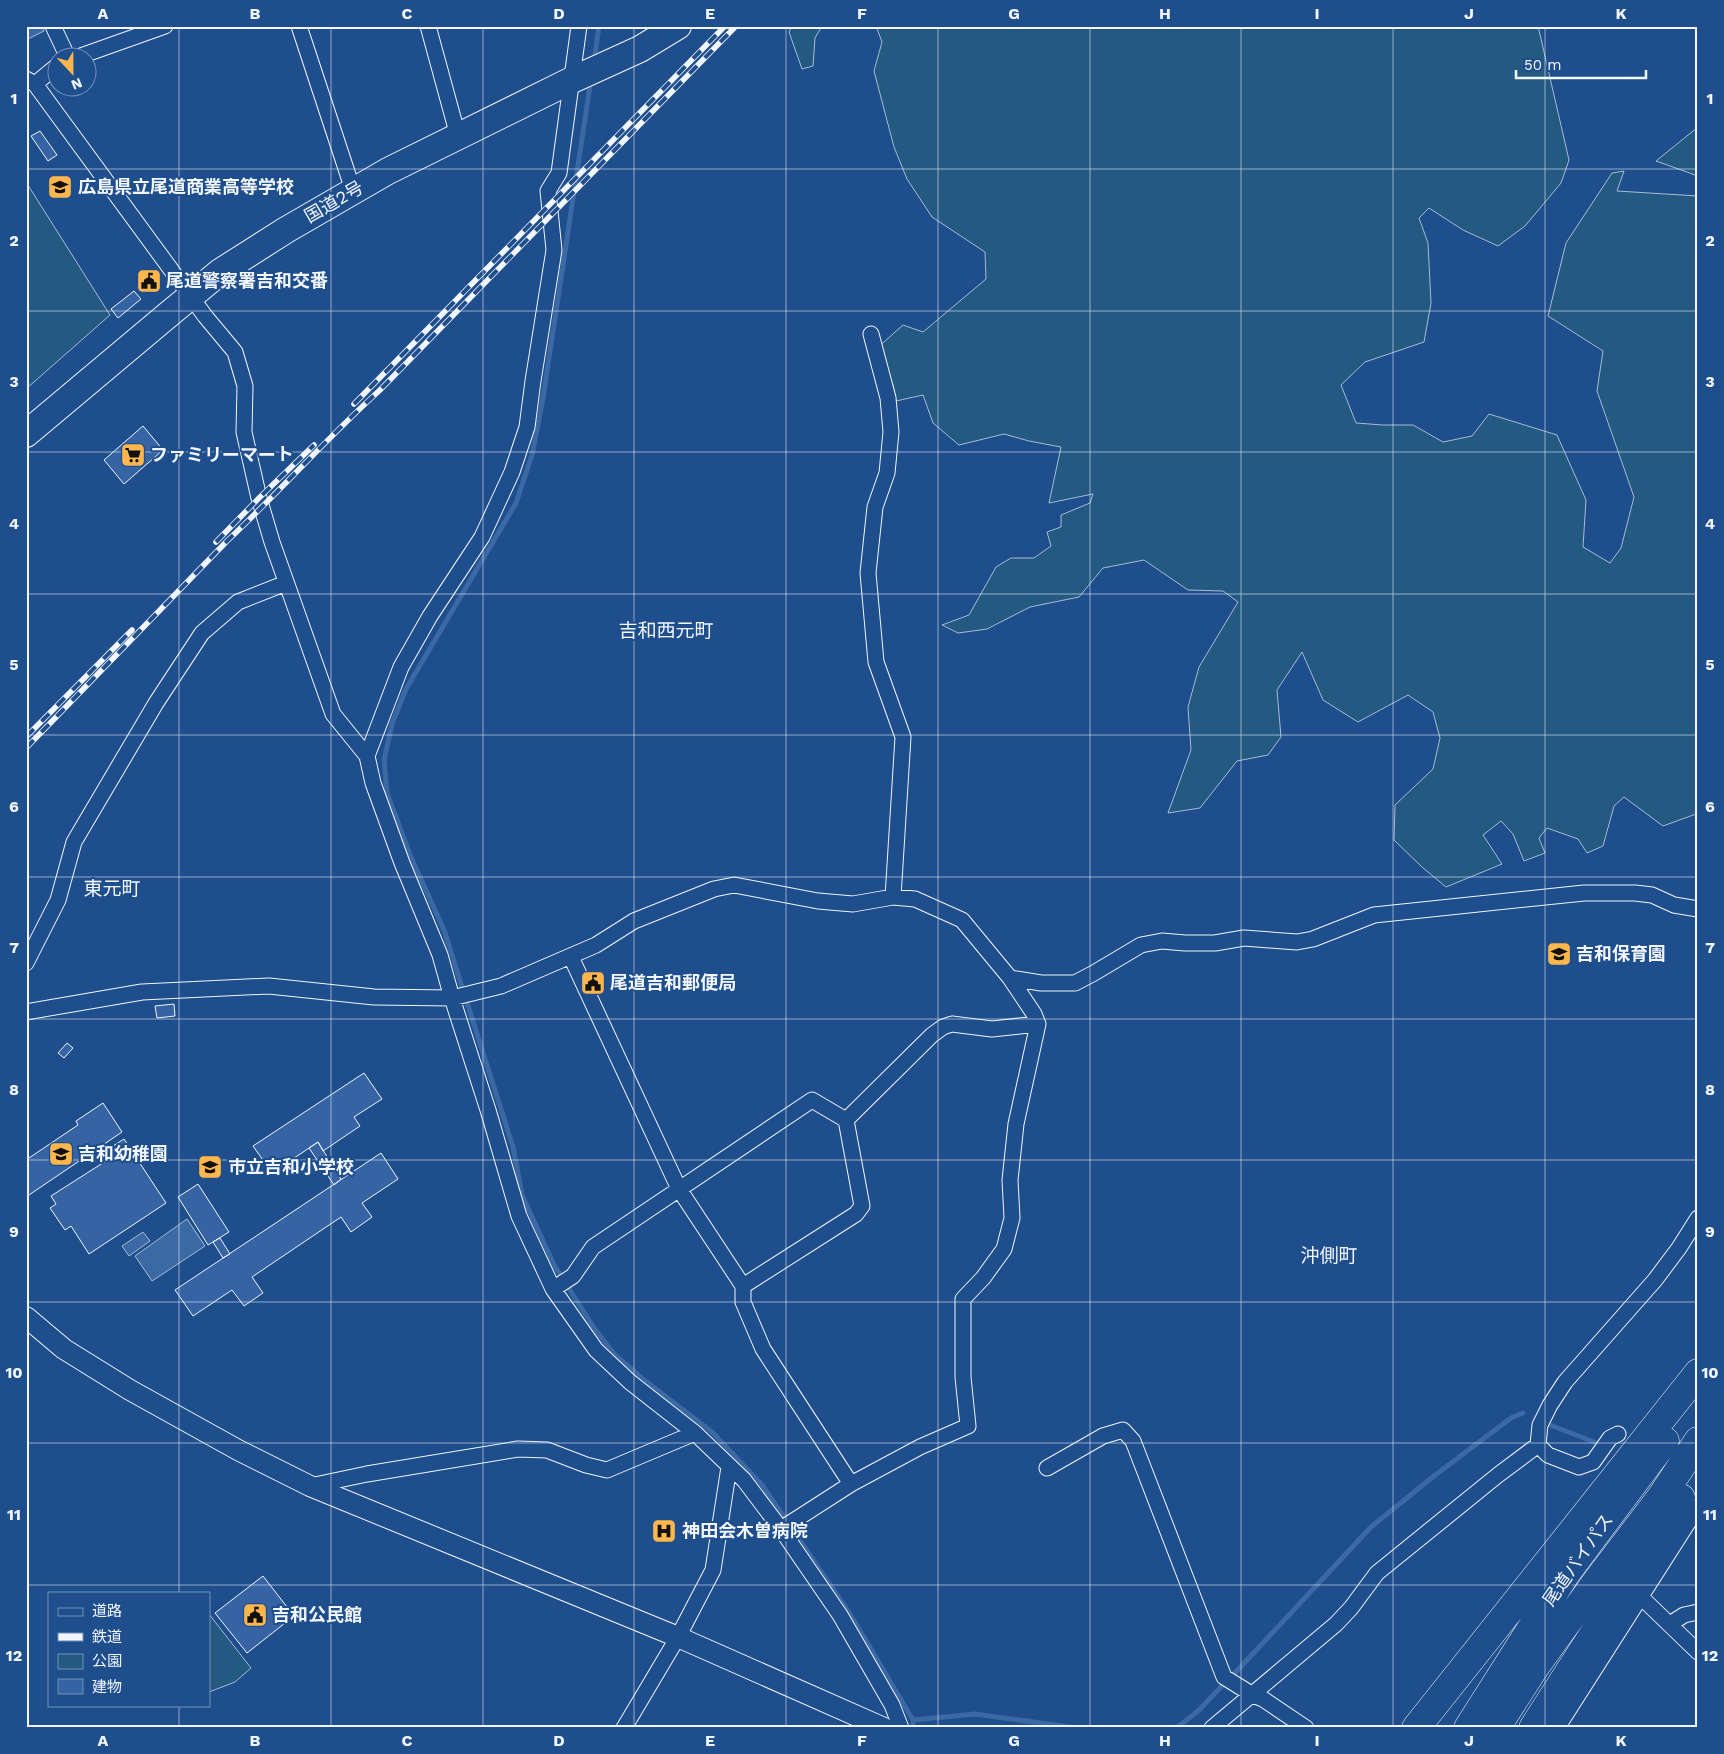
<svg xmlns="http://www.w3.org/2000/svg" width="1724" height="1754" viewBox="0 0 1724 1754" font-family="'Work Sans','Noto Sans JP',sans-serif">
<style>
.green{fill:#245a82;stroke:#a8bbd7}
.water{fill:#3b69a3;stroke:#a8bbd7}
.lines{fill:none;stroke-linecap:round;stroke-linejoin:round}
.stream{stroke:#3b69a3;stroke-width:5}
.building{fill:#3563a3;stroke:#f2f6ff}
.minor-casing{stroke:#f2f6ff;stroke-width:17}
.tertiary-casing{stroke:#f2f6ff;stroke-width:22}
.trunk-casing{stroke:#f2f6ff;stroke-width:28}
.motorway-casing{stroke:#f2f6ff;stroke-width:29}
.minor{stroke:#1f4e8c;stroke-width:15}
.tertiary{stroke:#1f4e8c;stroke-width:20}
.trunk{stroke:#1f4e8c;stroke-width:26}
.motorway{stroke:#1f4e8c;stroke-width:28}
.rail-casing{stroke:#f2f6ff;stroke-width:5.5}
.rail{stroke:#1f4e8c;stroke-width:4;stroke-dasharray:11;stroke-linecap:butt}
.grid{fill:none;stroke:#f2f6ff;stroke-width:1;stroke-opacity:0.55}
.labels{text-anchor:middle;stroke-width:4;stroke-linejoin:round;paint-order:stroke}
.poi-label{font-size:18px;font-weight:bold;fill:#f2f6ff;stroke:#1f4e8c;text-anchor:start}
.street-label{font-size:18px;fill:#f2f6ff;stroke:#1f4e8c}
.neighbourhood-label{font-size:19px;fill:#f2f6ff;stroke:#1f4e8c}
.neatline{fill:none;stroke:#f2f6ff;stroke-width:2}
.grid-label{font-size:16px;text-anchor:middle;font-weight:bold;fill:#f2f6ff}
</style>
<rect width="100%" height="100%" fill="#1f4e8c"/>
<path class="green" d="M 792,26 L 822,26 L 815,38 L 813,66 L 802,69 L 789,32 Z
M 876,26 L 1538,26 L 1569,160 L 1561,183 L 1525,226 L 1498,246 L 1463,230 L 1429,208 L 1419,218 L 1428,243 L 1431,303 L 1424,342 L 1365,362 L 1341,385 L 1356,423 L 1383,425 L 1413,425 L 1443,442 L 1472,436 L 1489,414 L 1557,435 L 1586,500 L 1583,547 L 1610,563 L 1621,548 L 1634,497 L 1597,391 L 1603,351 L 1548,316 L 1566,243 L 1612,173 L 1624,171 L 1617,191 L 1698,196 L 1698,815 L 1696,814 L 1663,826 L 1624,797 L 1614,806 L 1603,846 L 1587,853 L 1578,839 L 1547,828 L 1539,838 L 1545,853 L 1524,861 L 1513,834 L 1501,821 L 1483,835 L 1502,864 L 1446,887 L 1422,867 L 1394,840 L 1395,805 L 1433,769 L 1440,738 L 1433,712 L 1408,695 L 1358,722 L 1323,700 L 1302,652 L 1277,690 L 1281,737 L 1268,755 L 1237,761 L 1200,808 L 1168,813 L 1191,750 L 1188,707 L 1199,667 L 1238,602 L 1223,591 L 1188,590 L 1144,560 L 1103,568 L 1079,597 L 1030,607 L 987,629 L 958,633 L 942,625 L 969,615 L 996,567 L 1011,558 L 1034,558 L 1051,546 L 1047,532 L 1061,527 L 1061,515 L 1090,503 L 1093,494 L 1049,503 L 1061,447 L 1029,441 L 1004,434 L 959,445 L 933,423 L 923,395 L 896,401 L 893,385 L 875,350 L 903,325 L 923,332 L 986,279 L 985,252 L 932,217 L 907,179 L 894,147 L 874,71 L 882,42 Z
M 1698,127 L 1698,176 L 1656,161 Z
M 26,182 L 110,315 L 26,389 Z
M 209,1614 L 251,1668 L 235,1682 L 209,1692 Z"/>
<path class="water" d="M 26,26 L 41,26 L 44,31 L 26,40 Z
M 187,1219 L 205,1246 L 152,1281 L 135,1256 Z
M 143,1232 L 150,1241 L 129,1256 L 122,1246 Z"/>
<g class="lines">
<path class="stream" d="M 594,61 L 599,26
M 591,79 L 543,398 L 532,455 L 516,503 L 406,689 L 392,724 L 384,760 L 387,793 L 410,855 L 444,930 L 513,1147 L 522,1195 L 554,1265 L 594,1328 L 614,1354 L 644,1380 L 712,1432 L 762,1485 L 850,1614 L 913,1720 L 913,1728
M 1550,1425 L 1594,1442
M 1234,1674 L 1371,1527 L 1434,1476 L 1511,1418 L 1523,1413
M 913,1720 L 975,1714 L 1077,1728
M 1170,1728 L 1178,1727 L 1199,1710 L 1222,1686"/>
</g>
<path class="building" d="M 40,131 L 57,155 L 48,161 L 31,136 Z
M 134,291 L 141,299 L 118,318 L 111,309 Z
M 143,426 L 163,450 L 124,484 L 104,460 Z
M 174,1004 L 175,1016 L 157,1018 L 155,1006 Z
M 67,1043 L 73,1048 L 64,1058 L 58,1053 Z
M 364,1073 L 382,1099 L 354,1117 L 360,1126 L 323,1151 L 318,1142 L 272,1173 L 253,1146 Z
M 103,1103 L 122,1132 L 26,1197 L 26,1160 L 78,1125 L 76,1121 Z
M 124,1139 L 166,1203 L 89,1254 L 71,1226 L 65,1230 L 50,1208 L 56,1204 L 51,1196 L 109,1159 L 105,1151 Z
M 318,1142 L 341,1179 L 334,1185 L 309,1148 Z
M 381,1153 L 398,1179 L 362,1203 L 372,1217 L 351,1232 L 341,1217 L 252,1277 L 263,1293 L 244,1306 L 232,1290 L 193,1316 L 175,1290 Z
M 198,1184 L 229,1232 L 208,1245 L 178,1197 Z
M 220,1238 L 230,1254 L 223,1258 L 213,1242 Z
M 263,1576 L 294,1616 L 247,1653 L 215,1613 Z"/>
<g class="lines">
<defs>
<path id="minor" d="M 53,26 L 68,58
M 299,26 L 353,190
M 428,26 L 458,136
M 75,58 L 165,26
M 26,79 L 35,84 L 205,316 L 235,352 L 245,386 L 244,432 L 259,498 L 272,542 L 333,714 L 367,756 L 373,783 L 402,863 L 440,955 L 452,998 L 488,1110 L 519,1216 L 553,1289 L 596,1350 L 630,1382 L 695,1433 L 744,1480 L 781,1529 L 840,1615 L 892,1705 L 901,1728
M 35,84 L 58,65
M 871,334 L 888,398 L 891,432 L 887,473 L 875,507 L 868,573 L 876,662 L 903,737 L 893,897
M 367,756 L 401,667 L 430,616 L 482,537 L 512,472 L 527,427 L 533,381 L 554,250 L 548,191 L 559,173 L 579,26
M 571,957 L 679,1189 L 743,1286 L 743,1302 L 763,1349 L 851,1484
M 26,963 L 58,900 L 74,842 L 156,703 L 202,633 L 238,602 L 286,583
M 1010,978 L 1041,983 L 1075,983 L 1094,973 L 1141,945 L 1162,941 L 1185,943 L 1215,943 L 1244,938 L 1297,942 L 1313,939 L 1374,915 L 1584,893 L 1635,893 L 1652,895 L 1674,905 L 1698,909
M 26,1012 L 142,992 L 269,986 L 374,997 L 452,998 L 501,986 L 596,945 L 634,921 L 714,889 L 734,885 L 818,901 L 853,904 L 893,897 L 915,899 L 962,920 L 1010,978 L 1034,1014 L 1038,1024 L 1016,1124 L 1010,1180 L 1012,1218 L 1004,1249 L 983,1278 L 963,1299 L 963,1377 L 968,1426 L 920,1447 L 851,1484 L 781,1529
M 846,1120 L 932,1035 L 943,1027 L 952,1024 L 992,1029 L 1038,1024
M 553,1289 L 573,1276 L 593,1247 L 812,1100 L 846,1120 L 862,1206 L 856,1214 L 743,1286
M 1538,1445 L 1548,1455 L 1579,1467 L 1593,1462 L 1610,1438 L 1618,1434
M 1047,1468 L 1103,1436 L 1123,1430 L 1133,1441 L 1224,1677 L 1253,1695 L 1263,1699 L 1306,1728
M 310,1486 L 367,1474 L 518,1449 L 547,1450 L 586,1465 L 607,1470 L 695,1433
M 1641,1597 L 1698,1652
M 1670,1624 L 1684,1615 L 1698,1612
M 624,1728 L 678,1637 L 713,1570 L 729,1467
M 1212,1728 L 1336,1624 L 1351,1608 L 1377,1573 L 1498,1475 L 1538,1445 L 1540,1425 L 1550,1405 L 1565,1382 L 1655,1280 L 1679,1248 L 1698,1218
M 1557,1728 L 1698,1507"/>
<path id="tertiary" d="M 26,1317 L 64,1349 L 130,1390 L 238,1450 L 310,1486 L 678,1637 L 884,1728"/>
<path id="trunk" d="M 26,434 L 169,314 L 220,272 L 286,230 L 388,171 L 572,80 L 640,49 L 678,26"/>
<path id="motorway" d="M 1416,1728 L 1698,1373
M 1468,1728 L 1567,1572 L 1665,1441
M 1496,1728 L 1535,1667 L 1599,1578 L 1661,1497 L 1698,1441
M 1533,1728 L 1681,1498"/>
</defs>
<use href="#minor" class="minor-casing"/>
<use href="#tertiary" class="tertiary-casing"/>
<use href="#trunk" class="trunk-casing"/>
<use href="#motorway" class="motorway-casing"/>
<use href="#minor" class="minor"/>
<use href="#tertiary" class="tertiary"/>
<use href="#trunk" class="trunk"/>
<use href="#motorway" class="motorway"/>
<defs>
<path id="rail" d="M 354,404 L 725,26
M 216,542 L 259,498 L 314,445
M 26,737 L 132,630
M 26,748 L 228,540 C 280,491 327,438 380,390 L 736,26"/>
</defs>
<use href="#rail" class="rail-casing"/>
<use href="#rail" class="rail"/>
</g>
<path class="grid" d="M 179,26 L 179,1593M 331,26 L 331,1728M 483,26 L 483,1728M 634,26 L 634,1728M 786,26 L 786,1728M 938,26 L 938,1728M 1090,26 L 1090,1728M 1241,26 L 1241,1728M 1393,26 L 1393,1728M 1545,26 L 1545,1728M 26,169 L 1698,169M 26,311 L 1698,311M 26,452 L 1698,452M 26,594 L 1698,594M 26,735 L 1698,735M 26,877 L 1698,877M 26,1019 L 1698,1019M 26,1160 L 1698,1160M 26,1302 L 1698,1302M 26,1443 L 1698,1443M 26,1585 L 1698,1585M 179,1705 L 179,1728"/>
<defs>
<symbol id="school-square" viewBox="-11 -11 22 22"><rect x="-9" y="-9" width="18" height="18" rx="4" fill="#ffb74d" stroke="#1f4e8c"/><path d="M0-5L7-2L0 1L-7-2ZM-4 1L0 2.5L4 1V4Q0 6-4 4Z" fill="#111"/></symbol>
<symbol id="civic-square" viewBox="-11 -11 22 22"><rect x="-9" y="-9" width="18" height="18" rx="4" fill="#ffb74d" stroke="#1f4e8c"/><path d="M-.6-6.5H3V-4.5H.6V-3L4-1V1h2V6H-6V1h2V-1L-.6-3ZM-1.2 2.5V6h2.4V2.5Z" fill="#111"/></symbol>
<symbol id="supermarket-square" viewBox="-11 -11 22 22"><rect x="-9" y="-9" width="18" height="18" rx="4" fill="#ffb74d" stroke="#1f4e8c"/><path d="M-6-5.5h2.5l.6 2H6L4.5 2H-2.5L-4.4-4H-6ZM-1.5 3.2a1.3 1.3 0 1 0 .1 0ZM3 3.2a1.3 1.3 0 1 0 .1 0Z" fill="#111"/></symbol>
<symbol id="hospital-square" viewBox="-11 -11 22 22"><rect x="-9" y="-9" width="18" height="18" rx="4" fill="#ffb74d" stroke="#1f4e8c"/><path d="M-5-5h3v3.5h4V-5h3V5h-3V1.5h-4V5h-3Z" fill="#111"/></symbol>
</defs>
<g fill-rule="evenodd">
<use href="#school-square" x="46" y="173" width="28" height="28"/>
<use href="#civic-square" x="135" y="267" width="28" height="28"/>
<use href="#supermarket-square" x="119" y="441" width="28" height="28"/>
<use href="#school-square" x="1545" y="940" width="28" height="28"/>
<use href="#civic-square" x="579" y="969" width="28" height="28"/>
<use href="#school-square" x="47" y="1140" width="28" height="28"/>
<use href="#school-square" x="196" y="1153" width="28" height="28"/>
<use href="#hospital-square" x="650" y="1517" width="28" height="28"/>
<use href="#civic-square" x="241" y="1601" width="28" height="28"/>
</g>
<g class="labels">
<g class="poi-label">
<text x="78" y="193">広島県立尾道商業高等学校</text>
<text x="166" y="287">尾道警察署吉和交番</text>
<text x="150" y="461">ファミリーマート</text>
<text x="1576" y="960">吉和保育園</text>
<text x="610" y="989">尾道吉和郵便局</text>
<text x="78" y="1160">吉和幼稚園</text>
<text x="228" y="1173">市立吉和小学校</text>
<text x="682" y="1537">神田会木曽病院</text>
<text x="272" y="1621">吉和公民館</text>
</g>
<g class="street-label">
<text transform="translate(334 202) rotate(-30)" y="6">国道2号</text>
<text transform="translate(1578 1560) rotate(-55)" y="6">尾道バイパス</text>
</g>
<g class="neighbourhood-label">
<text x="666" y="637">吉和西元町</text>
<text x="112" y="895">東元町</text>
<text x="1329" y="1262">沖側町</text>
</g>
</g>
<rect width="1724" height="1754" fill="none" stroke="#1f4e8c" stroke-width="55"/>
<rect x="48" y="1592" width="162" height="115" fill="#1f4e8c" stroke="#7391ba"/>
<rect x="58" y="1608" width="25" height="8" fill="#1f4e8c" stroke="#7391ba"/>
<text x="92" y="1616" font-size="15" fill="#f2f6ff">道路</text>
<rect x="58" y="1633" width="25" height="8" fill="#f2f6ff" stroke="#7391ba"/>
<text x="92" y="1642" font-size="15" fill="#f2f6ff">鉄道</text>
<rect x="58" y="1654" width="25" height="15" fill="#245a82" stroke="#7391ba"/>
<text x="92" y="1666" font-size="15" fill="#f2f6ff">公園</text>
<rect x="58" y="1679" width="25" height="15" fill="#3563a3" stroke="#7391ba"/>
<text x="92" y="1692" font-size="15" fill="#f2f6ff">建物</text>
<g transform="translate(72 72) rotate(158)"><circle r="24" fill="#1f4e8c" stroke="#7391ba"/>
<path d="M0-4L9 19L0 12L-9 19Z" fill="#ffb74d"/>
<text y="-8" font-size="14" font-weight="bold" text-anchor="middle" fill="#f2f6ff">N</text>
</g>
<path d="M1516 70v8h130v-8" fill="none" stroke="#f2f6ff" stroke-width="2.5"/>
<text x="1524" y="70" font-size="15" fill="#f2f6ff" stroke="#1f4e8c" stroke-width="4" paint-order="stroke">50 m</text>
<rect x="28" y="28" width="1668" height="1698" class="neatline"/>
<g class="grid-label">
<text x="103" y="19">A</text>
<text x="255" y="19">B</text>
<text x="407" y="19">C</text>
<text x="559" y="19">D</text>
<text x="710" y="19">E</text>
<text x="862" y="19">F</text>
<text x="1014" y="19">G</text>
<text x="1165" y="19">H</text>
<text x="1317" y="19">I</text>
<text x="1469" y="19">J</text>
<text x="1621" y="19">K</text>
<text x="14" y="104">1</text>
<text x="1710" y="104">1</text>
<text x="14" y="246">2</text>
<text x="1710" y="246">2</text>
<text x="14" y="387">3</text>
<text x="1710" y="387">3</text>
<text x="14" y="529">4</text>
<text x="1710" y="529">4</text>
<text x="14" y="670">5</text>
<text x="1710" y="670">5</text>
<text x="14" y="812">6</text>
<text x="1710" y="812">6</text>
<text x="14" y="953">7</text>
<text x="1710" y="953">7</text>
<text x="14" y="1095">8</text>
<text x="1710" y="1095">8</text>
<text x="14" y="1237">9</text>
<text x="1710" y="1237">9</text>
<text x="14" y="1378">10</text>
<text x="1710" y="1378">10</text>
<text x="14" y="1520">11</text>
<text x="1710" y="1520">11</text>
<text x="14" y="1661">12</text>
<text x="1710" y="1661">12</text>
<text x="103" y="1746">A</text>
<text x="255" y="1746">B</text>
<text x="407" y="1746">C</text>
<text x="559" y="1746">D</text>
<text x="710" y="1746">E</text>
<text x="862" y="1746">F</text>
<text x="1014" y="1746">G</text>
<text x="1165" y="1746">H</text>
<text x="1317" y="1746">I</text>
<text x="1469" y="1746">J</text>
<text x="1621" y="1746">K</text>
</g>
</svg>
